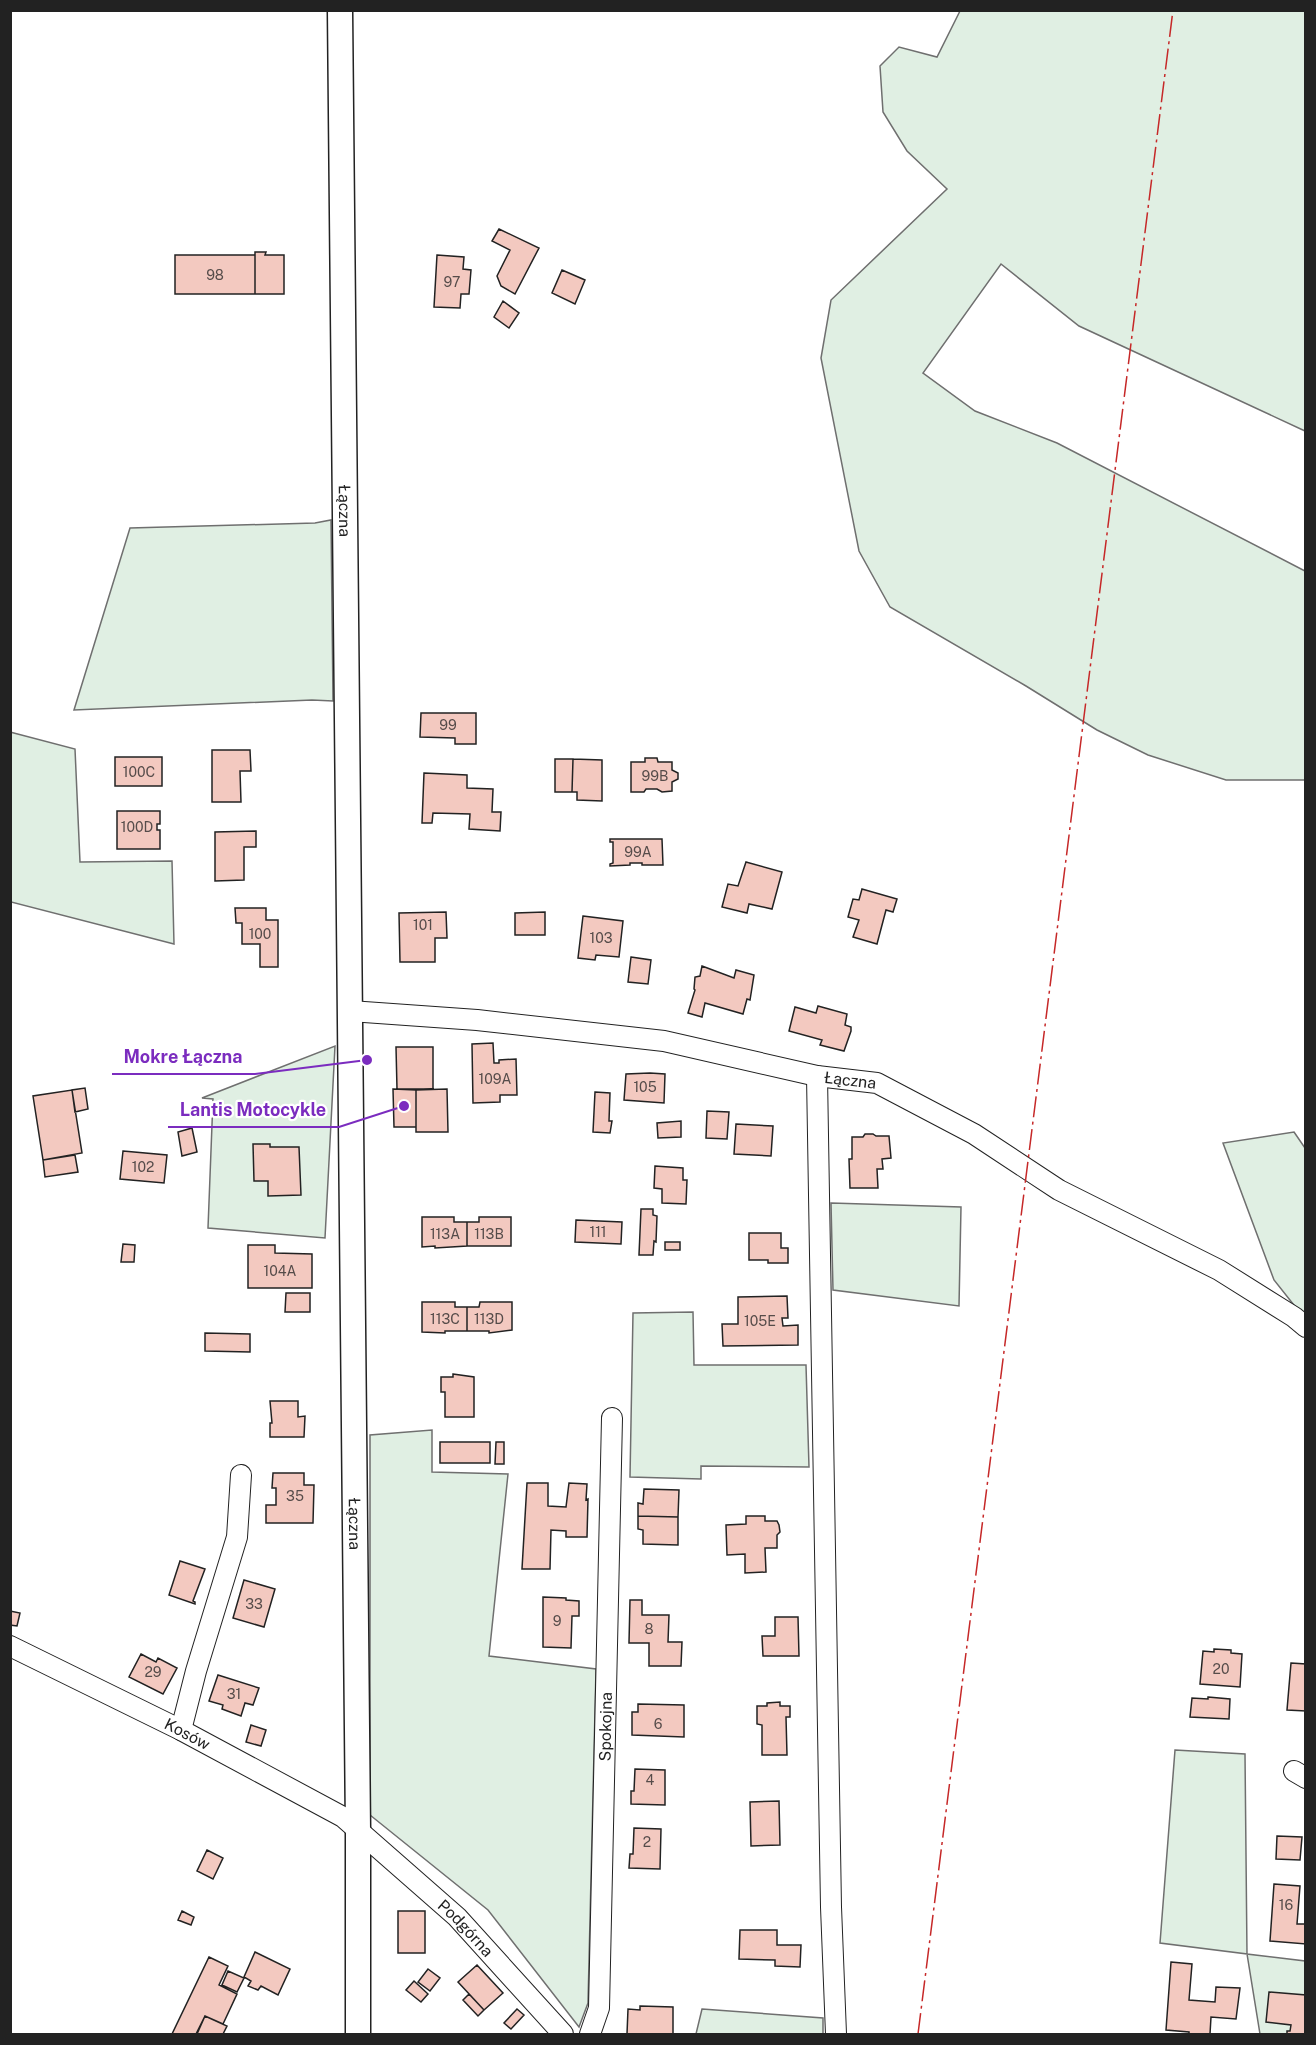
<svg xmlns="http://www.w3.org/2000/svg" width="1316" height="2045" viewBox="0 0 1316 2045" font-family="'Public Sans',sans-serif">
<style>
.green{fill:#e0efe3;stroke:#6f6f6f;stroke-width:1.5}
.building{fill:#f3c9c0;stroke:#222;stroke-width:1.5}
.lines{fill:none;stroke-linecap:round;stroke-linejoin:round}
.minor-casing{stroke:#222;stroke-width:22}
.tertiary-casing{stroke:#222;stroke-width:27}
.minor{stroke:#fff;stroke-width:20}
.tertiary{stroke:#fff;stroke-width:24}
.power{stroke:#c62828;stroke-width:1.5;stroke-dasharray:21 4.5 3 4.5;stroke-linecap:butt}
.labels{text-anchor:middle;stroke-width:4.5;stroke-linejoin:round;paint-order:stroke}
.number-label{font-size:14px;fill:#564c4a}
.street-label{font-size:16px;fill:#222;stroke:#fff}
.leader{fill:none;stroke:#7b2cbf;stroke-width:2}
.callout-dot{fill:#7b2cbf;stroke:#fff;stroke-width:2}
.callout-label{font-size:18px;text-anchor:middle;font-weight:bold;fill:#7b2cbf;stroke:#fff;stroke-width:4.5;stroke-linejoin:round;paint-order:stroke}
</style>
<rect width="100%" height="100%" fill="#fff"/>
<path class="green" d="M 960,11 L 1305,11 L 1305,431 L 1079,326 L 1001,264 L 923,373 L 975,411 L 1057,443 L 1305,571 L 1305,780 L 1226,780 L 1148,755 L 1097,730 L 1026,686 L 890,607 L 859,551 L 821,358 L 831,300 L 947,189 L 907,151 L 883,112 L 880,66 L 899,47 L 937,57 Z
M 331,520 L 333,701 L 312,700 L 74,710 L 130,528 L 315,523 Z
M 10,732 L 75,749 L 80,862 L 172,861 L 174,944 L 11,902 Z
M 335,1046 L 325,1238 L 208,1228 L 213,1099 L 202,1098 Z
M 1294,1132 L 1305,1148 L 1305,1319 L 1274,1280 L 1223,1143 Z
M 831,1203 L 961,1207 L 959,1306 L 833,1290 Z
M 693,1312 L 694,1365 L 806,1365 L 809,1467 L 701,1466 L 701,1479 L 630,1477 L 633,1313 Z
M 432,1430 L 432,1472 L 508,1474 L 489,1656 L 596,1669 L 588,2003 L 579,2027 L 488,1910 L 370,1815 L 370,1435 Z
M 1175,1750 L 1245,1754 L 1247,1954 L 1305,1961 L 1305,2034 L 1260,2034 L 1247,1954 L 1160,1943 Z
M 702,2009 L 823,2018 L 823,2034 L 696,2034 Z"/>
<path class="building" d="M 499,229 L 539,248 L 515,294 L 501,286 L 497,276 L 510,250 L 492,241 Z
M 255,252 L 266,252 L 265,255 L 284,255 L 284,294 L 255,294 Z
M 175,255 L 255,255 L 255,294 L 175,294 Z
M 437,255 L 464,257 L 463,269 L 471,270 L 469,294 L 461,294 L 460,308 L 434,307 Z
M 562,270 L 585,280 L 575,304 L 552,293 Z
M 503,301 L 519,313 L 509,328 L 494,317 Z
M 421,713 L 476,713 L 476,744 L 455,744 L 455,738 L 420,737 Z
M 212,750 L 250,750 L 251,771 L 240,771 L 241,802 L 212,802 Z
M 115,757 L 162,757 L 162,786 L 115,786 Z
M 645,758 L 657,758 L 658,762 L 672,762 L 672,770 L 678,773 L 678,779 L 672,782 L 672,791 L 662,792 L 657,789 L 646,789 L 644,792 L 631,792 L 631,762 L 645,762 Z
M 555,759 L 573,759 L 572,792 L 555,792 Z
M 573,759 L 602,760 L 602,801 L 577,800 L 577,792 L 572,792 Z
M 424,773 L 467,775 L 467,788 L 493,789 L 492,812 L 501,812 L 500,831 L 469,829 L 470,814 L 433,813 L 432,823 L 422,823 Z
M 117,811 L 160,811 L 160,824 L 157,824 L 157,830 L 160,830 L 160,849 L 117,849 Z
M 256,831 L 256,847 L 244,847 L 244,880 L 215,881 L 215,832 Z
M 610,839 L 662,839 L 663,865 L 642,865 L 642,863 L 630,863 L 630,865 L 610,866 L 610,864 L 613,863 L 613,842 L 610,842 Z
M 746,862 L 782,872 L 772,909 L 749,904 L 747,913 L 722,907 L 728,884 L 738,886 Z
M 862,889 L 897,899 L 893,912 L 886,910 L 877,944 L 853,937 L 859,920 L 848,917 L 853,899 L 859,900 Z
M 235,908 L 266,908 L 266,920 L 278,920 L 278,967 L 260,967 L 260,944 L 242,944 L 242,923 L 236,923 Z
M 446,912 L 447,938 L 435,938 L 435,962 L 400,962 L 399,913 Z
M 545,912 L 545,935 L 515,935 L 515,913 Z
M 583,916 L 623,921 L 619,957 L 596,955 L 595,960 L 578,958 Z
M 631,957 L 651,960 L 648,984 L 628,982 Z
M 702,966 L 734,978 L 736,970 L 754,975 L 750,1000 L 747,999 L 743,1014 L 705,1003 L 702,1017 L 688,1013 L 695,990 L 694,989 L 695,977 L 700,976 Z
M 818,1006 L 847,1014 L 845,1025 L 851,1027 L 851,1031 L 844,1051 L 820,1045 L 822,1040 L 789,1031 L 795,1007 L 816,1013 Z
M 493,1043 L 494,1063 L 499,1063 L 499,1060 L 516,1059 L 517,1095 L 500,1095 L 500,1102 L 473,1103 L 472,1044 Z
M 396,1047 L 433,1047 L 433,1089 L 397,1089 Z
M 650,1073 L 665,1074 L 664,1103 L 624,1100 L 626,1074 Z
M 85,1088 L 88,1109 L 75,1112 L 72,1090 Z
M 393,1089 L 416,1090 L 416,1127 L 394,1127 Z
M 447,1089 L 448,1132 L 416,1132 L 416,1090 Z
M 72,1090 L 82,1153 L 43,1160 L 33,1096 Z
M 595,1092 L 610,1093 L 609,1121 L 612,1121 L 610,1133 L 593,1132 Z
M 707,1111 L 729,1112 L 727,1139 L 706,1138 Z
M 681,1121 L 681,1137 L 658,1138 L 657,1123 Z
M 736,1124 L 773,1126 L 771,1156 L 734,1154 Z
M 192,1128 L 197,1152 L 182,1156 L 178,1132 Z
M 865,1134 L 873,1134 L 876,1136 L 889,1136 L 891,1158 L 882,1159 L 883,1169 L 877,1169 L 878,1188 L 850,1188 L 849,1159 L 852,1159 L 852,1137 L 863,1137 Z
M 253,1144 L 270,1144 L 270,1147 L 299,1147 L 301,1195 L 268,1196 L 268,1181 L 254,1181 Z
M 123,1151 L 167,1155 L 164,1183 L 120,1179 Z
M 75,1155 L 78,1172 L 45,1177 L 43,1160 Z
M 655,1166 L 683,1168 L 683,1180 L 687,1180 L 686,1204 L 662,1203 L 662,1189 L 654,1188 Z
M 641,1209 L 653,1209 L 653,1215 L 657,1216 L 656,1242 L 654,1241 L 653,1255 L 639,1255 Z
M 422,1217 L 454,1217 L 454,1222 L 467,1222 L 467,1246 L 435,1248 L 435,1246 L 422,1247 Z
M 479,1217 L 511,1217 L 511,1246 L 467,1246 L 467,1222 L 479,1222 Z
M 576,1220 L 622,1222 L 621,1244 L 575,1242 Z
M 749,1233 L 781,1233 L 781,1248 L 788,1248 L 788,1263 L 768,1263 L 768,1260 L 749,1260 Z
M 665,1242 L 680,1242 L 680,1250 L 665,1250 Z
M 123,1244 L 135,1245 L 134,1262 L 121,1262 Z
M 248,1245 L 275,1245 L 275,1253 L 312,1254 L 312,1288 L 248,1288 Z
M 286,1293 L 310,1293 L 310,1312 L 285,1312 Z
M 787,1296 L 788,1318 L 782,1318 L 783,1326 L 798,1325 L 798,1345 L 723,1346 L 722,1324 L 738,1324 L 738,1297 Z
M 422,1302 L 455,1302 L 455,1307 L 467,1307 L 467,1331 L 445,1331 L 445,1333 L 422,1332 Z
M 480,1302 L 512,1302 L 512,1330 L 489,1333 L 489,1331 L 467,1331 L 467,1307 L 479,1307 Z
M 205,1333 L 250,1334 L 250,1352 L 205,1351 Z
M 453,1374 L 474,1377 L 474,1417 L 445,1417 L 445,1392 L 441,1392 L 441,1377 L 453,1377 Z
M 270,1401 L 298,1401 L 298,1417 L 305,1416 L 304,1437 L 270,1437 L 270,1423 L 272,1423 Z
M 440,1442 L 490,1442 L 490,1463 L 440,1463 Z
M 496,1442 L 504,1442 L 504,1464 L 495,1464 Z
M 273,1473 L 304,1473 L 304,1485 L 314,1485 L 313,1523 L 266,1523 L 266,1505 L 276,1505 L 276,1488 L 272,1488 Z
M 527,1483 L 548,1483 L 548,1506 L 566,1507 L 569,1483 L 587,1484 L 586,1500 L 588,1499 L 587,1537 L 566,1537 L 566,1531 L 551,1530 L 550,1569 L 522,1569 Z
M 644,1489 L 679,1490 L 678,1517 L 638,1516 L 638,1503 L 643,1504 Z
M 638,1516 L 678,1517 L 678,1545 L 643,1544 L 643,1530 L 638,1529 Z
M 746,1516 L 765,1516 L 765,1521 L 777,1521 L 779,1525 L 780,1532 L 777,1535 L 777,1548 L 765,1548 L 766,1572 L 745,1573 L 745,1554 L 727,1555 L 726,1525 L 746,1524 Z
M 180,1561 L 205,1569 L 193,1601 L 195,1602 L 195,1604 L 169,1595 Z
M 244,1580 L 275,1589 L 264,1627 L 233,1618 Z
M 543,1597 L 566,1598 L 566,1600 L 579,1601 L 579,1616 L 572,1616 L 571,1648 L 543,1647 Z
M 630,1600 L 642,1600 L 642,1615 L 669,1615 L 668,1642 L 682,1642 L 681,1666 L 649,1666 L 649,1643 L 629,1643 Z
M 10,1611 L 20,1613 L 17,1626 L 10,1625 Z
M 775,1617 L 798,1617 L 799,1656 L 763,1656 L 762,1636 L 775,1636 Z
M 1214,1649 L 1231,1650 L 1231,1653 L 1242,1654 L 1240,1687 L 1200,1684 L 1203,1651 L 1214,1652 Z
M 141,1654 L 156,1662 L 158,1658 L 177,1668 L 163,1694 L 129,1677 Z
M 1291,1663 L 1306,1664 L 1306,1711 L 1287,1710 Z
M 218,1675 L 259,1688 L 253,1705 L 245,1703 L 241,1716 L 222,1709 L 223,1705 L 209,1701 Z
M 1208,1697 L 1230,1699 L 1229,1719 L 1190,1717 L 1192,1698 L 1208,1699 Z
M 780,1702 L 780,1706 L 790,1706 L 790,1717 L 786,1717 L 787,1755 L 762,1755 L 762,1725 L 757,1724 L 757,1706 L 767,1706 L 767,1703 Z
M 638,1704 L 684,1705 L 684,1737 L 632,1735 L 632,1712 L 638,1712 Z
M 251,1725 L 266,1730 L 261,1746 L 246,1742 Z
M 635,1769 L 665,1770 L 665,1805 L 631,1804 L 631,1791 L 634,1791 Z
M 779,1801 L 780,1845 L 751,1846 L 750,1802 Z
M 634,1828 L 661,1829 L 660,1869 L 629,1868 L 630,1854 L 633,1854 Z
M 1277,1836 L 1302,1837 L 1300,1860 L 1276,1859 Z
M 207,1850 L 223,1858 L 213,1879 L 197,1871 Z
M 1274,1884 L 1300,1886 L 1297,1924 L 1306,1924 L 1306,1944 L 1270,1941 Z
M 182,1911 L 194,1917 L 191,1925 L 178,1920 Z
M 398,1911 L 425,1911 L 425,1953 L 398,1953 Z
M 740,1930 L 777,1930 L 777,1945 L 801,1945 L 800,1967 L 775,1966 L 775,1960 L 739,1959 Z
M 255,1952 L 290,1969 L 278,1995 L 261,1986 L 258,1990 L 248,1986 L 251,1981 L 244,1977 Z
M 209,1957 L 228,1966 L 219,1985 L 237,1994 L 223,2024 L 205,2016 L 196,2034 L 172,2034 Z
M 1171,1962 L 1192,1964 L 1189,2000 L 1215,2002 L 1216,1987 L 1240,1988 L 1236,2019 L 1211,2017 L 1210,2034 L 1189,2034 L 1189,2032 L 1166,2030 Z
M 477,1965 L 503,1993 L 484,2010 L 458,1982 Z
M 428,1969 L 440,1978 L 430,1991 L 418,1982 Z
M 228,1971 L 244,1978 L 237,1992 L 222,1985 Z
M 414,1981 L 428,1994 L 421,2002 L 406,1990 Z
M 1269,1992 L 1306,1995 L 1306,2034 L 1287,2034 L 1287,2031 L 1290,2031 L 1291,2025 L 1266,2022 Z
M 469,1994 L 484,2010 L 478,2016 L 463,2000 Z
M 640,2006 L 673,2007 L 673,2034 L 627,2034 L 628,2009 L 640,2010 Z
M 517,2009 L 524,2015 L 511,2029 L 504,2023 Z
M 205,2016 L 227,2026 L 223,2034 L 197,2034 Z"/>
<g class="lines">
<defs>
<g id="minor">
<path id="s1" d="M 350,1011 L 477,1020 L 664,1041 L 817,1076 L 877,1083 L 974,1134 L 1059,1190 L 1219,1270 L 1294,1317 L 1306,1327"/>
<path d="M 817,1076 L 831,1907 L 836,2034"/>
<path id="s2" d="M 10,1646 L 181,1730 L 343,1817 L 457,1917 L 563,2034"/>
<path d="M 181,1730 L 196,1671 L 237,1537 L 241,1475"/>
<path d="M 1294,1771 L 1306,1778"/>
<path id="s3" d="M 590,2034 L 599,2008 L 612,1418"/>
</g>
<g id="tertiary">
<path id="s4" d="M 340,10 L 358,1831 L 358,2034"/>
</g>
</defs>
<use href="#minor" class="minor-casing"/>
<use href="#tertiary" class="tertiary-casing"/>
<use href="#minor" class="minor"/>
<use href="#tertiary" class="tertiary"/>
<path class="power" d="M 918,2034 L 1173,10"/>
</g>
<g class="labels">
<g class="number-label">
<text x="215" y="280">98</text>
<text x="452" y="287">97</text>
<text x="448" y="730">99</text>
<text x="139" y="777">100C</text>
<text x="655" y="781">99B</text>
<text x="137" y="832">100D</text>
<text x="638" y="857">99A</text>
<text x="423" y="930">101</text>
<text x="260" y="939">100</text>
<text x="601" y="943">103</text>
<text x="495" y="1084">109A</text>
<text x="645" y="1092">105</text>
<text x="143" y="1172">102</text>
<text x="598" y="1237">111</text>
<text x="445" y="1239">113A</text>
<text x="489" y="1239">113B</text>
<text x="280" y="1276">104A</text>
<text x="445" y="1324">113C</text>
<text x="489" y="1324">113D</text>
<text x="760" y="1326">105E</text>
<text x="295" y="1501">35</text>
<text x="254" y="1609">33</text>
<text x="557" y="1626">9</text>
<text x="649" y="1634">8</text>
<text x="1221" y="1674">20</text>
<text x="153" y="1677">29</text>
<text x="234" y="1699">31</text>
<text x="658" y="1729">6</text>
<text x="650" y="1785">4</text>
<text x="647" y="1847">2</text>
<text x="1286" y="1910">16</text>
</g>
<g class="street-label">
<text dy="6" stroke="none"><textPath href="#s4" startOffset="501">Łączna</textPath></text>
<text dy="6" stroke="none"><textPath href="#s1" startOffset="506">Łączna</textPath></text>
<text dy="6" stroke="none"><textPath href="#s4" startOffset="1514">Łączna</textPath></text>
<text dy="6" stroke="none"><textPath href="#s3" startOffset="309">Spokojna</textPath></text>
<text dy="6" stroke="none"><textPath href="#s2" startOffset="198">Kosów</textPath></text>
<text dy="6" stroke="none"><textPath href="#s2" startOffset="540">Podgórna</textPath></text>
</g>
</g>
<path class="leader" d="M367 1060L255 1074H112M404 1106L339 1127H168"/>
<g class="callout-dot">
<circle cx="367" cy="1060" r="6"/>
<circle cx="404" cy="1106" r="6"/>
</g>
<g class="callout-label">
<text x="183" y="1063">Mokre Łączna</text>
<text x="253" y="1116">Lantis Motocykle</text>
</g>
<rect width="1316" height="2045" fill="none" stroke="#222222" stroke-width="24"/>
</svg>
